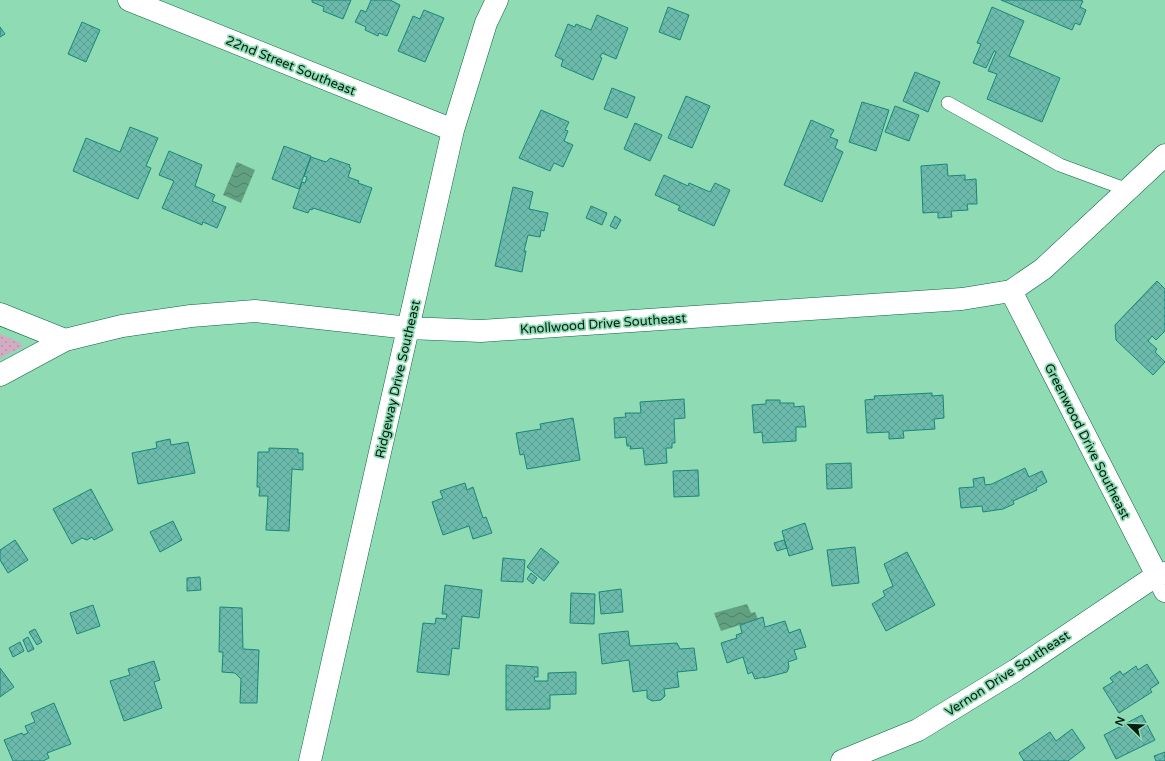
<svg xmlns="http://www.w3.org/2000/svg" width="1165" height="761" viewBox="0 0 1165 761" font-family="'Varela Round',sans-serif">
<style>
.park{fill:url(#park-dots)}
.water{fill:url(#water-waves)}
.building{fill:url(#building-cross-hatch);stroke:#1a8678}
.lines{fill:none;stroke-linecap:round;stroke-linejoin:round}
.service-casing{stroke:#0a6342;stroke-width:14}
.minor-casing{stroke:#0a6342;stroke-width:23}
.service{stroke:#fff;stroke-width:13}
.minor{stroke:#fff;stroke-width:22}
.labels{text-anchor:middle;stroke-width:3.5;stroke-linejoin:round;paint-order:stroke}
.street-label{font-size:13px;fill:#001e10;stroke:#8fdbb4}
</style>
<defs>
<pattern id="park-dots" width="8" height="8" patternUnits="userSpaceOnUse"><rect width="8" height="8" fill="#d3acc4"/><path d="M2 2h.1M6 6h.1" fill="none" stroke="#b394a7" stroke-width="1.8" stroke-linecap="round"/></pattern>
<pattern id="water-waves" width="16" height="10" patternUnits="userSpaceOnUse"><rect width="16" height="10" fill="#61a080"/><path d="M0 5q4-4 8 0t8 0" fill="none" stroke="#4e8267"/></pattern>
<pattern id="building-cross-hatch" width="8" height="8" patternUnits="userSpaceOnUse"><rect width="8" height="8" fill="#6bbaac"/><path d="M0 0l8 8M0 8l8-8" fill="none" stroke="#5b9f93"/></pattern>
</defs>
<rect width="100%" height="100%" fill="#8fdbb4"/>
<path class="park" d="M 0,334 L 21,343 L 22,347 L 0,358 Z"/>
<path class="water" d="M 237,162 L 255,170 L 241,203 L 223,195 Z
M 747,604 L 751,613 L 755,612 L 758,619 L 721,631 L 714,613 Z"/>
<path class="building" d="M 312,0 L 351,0 L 343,19 L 323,11 L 324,7 L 312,2 Z
M 371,0 L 390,0 L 400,5 L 387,36 L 379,33 L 378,36 L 365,30 L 366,27 L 355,22 L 361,10 L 366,12 Z
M 1001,0 L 1080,0 L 1083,1 L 1080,7 L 1086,10 L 1080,25 L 1075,23 L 1072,30 Z
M 668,7 L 689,15 L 680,40 L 659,32 Z
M 992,7 L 1024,21 L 1009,56 L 1060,78 L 1042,122 L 987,99 L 997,74 L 988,71 L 996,52 L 994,51 L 986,68 L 973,63 L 981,44 L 977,43 Z
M 424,10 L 444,18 L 425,62 L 398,51 L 413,16 L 420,19 Z
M 597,15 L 628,28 L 616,59 L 602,53 L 600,57 L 602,58 L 593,80 L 561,66 L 563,60 L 555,56 L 568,24 L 575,27 L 576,24 L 591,30 Z
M 82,22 L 100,30 L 86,62 L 68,54 Z
M 0,27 L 5,34 L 0,37 Z
M 915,72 L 940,82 L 928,112 L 903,101 Z
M 612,88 L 635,97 L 627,118 L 604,109 Z
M 686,96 L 710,106 L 692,148 L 668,138 Z
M 862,102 L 889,110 L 876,151 L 849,142 Z
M 895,106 L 919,115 L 909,141 L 885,132 Z
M 541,110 L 569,122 L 565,130 L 568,131 L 564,141 L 573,145 L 563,167 L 554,163 L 550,171 L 519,158 Z
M 811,120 L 834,130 L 830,137 L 838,140 L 835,148 L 843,152 L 822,202 L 784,185 Z
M 635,123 L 662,135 L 650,161 L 624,149 Z
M 130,127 L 158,138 L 146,166 L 151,168 L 138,199 L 73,171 L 86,138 L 120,152 Z
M 284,146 L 311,156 L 299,189 L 272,179 Z
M 169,151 L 202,165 L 195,186 L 215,195 L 212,201 L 226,207 L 217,228 L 203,222 L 202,225 L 162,208 L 174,181 L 159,175 Z
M 311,157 L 326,162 L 330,158 L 350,165 L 349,167 L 351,168 L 348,177 L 359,181 L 358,183 L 372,188 L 360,223 L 313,208 L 312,210 L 310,209 L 308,213 L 293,208 L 302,182 L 305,183 L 307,177 L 304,176 Z
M 947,164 L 948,176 L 965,175 L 965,180 L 976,179 L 977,204 L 967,204 L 968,210 L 951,211 L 952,217 L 938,218 L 938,212 L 923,213 L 921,166 Z
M 664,175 L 688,186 L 689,183 L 710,192 L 715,183 L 730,190 L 714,226 L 678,210 L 680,206 L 655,195 Z
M 513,187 L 533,192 L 529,209 L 548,213 L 544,231 L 541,230 L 540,237 L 528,235 L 524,251 L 526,251 L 522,272 L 495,266 Z
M 591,206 L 607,213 L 602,225 L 586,218 Z
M 615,216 L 621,220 L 616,229 L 610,226 Z
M 1157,281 L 1165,289 L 1165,331 L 1156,340 L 1152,336 L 1148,341 L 1157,349 L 1155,352 L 1165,362 L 1153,375 L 1116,340 L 1115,325 Z
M 932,393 L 932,396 L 943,395 L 944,418 L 934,419 L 935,429 L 903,431 L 904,438 L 889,439 L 889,432 L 867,433 L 865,400 L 875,399 L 874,396 Z
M 684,399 L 685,418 L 674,419 L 675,443 L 672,443 L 672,448 L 666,448 L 667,463 L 645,465 L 643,448 L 630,449 L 631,446 L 627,446 L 626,437 L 615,438 L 614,418 L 626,417 L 625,413 L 641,413 L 640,402 Z
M 766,400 L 780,400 L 780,403 L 794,403 L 794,407 L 804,406 L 806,427 L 796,427 L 796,441 L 763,443 L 762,432 L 754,433 L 752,405 L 766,404 Z
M 573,418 L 580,460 L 527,469 L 524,454 L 520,455 L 516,433 L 541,429 L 540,424 Z
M 170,439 L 171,445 L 188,442 L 195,473 L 138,484 L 132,453 L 157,448 L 156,442 Z
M 269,448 L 298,449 L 298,453 L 303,453 L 303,470 L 292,469 L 289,531 L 266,530 L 268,496 L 259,496 L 260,487 L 257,487 L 258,452 L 269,452 Z
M 851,463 L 852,488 L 827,489 L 826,464 Z
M 1025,468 L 1029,477 L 1042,471 L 1047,482 L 1036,488 L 1037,490 L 1013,501 L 1014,504 L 1003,509 L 983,512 L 982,506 L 961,508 L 959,488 L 974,487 L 973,479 L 984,477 L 985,485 L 992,484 Z
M 698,470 L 699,496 L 674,497 L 673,471 Z
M 465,483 L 467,490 L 473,487 L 483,518 L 486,517 L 492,533 L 473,539 L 469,526 L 443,535 L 432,502 L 443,498 L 440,491 Z
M 91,489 L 113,530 L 94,540 L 92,537 L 87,540 L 82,538 L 72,544 L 53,509 Z
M 173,521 L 182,540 L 160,552 L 150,532 Z
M 805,523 L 813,549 L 789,556 L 782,531 Z
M 15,540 L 28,560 L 8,573 L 0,560 L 0,550 Z
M 784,540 L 787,548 L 777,551 L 774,543 Z
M 855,547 L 859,583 L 832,586 L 827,550 Z
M 541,548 L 559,562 L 544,581 L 527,567 Z
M 907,552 L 935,605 L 886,631 L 872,604 L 885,596 L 883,591 L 893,586 L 884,564 Z
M 503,558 L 525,560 L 523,582 L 501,581 Z
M 531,573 L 537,578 L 533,584 L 527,579 Z
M 200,577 L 201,590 L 187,591 L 187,578 Z
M 445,585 L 482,590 L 479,618 L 462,616 L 459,649 L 452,648 L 449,675 L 417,672 L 423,623 L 435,624 L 436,618 L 446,619 L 447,614 L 442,614 Z
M 621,589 L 623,612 L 601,614 L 599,592 Z
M 571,593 L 595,594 L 594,624 L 570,623 Z
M 93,605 L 100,626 L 77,634 L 70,613 Z
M 220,607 L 242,608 L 243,649 L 259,650 L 257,703 L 240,703 L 241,679 L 235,673 L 222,672 L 223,652 L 219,652 Z
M 763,617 L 765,627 L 785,621 L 789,633 L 800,629 L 806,647 L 794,650 L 797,659 L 788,662 L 789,667 L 787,672 L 764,678 L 764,677 L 755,679 L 752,672 L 748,674 L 743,657 L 727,663 L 721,643 L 737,638 L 736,635 L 742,633 L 740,625 Z
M 35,629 L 42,642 L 37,645 L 29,632 Z
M 628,631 L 630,646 L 677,643 L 680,649 L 694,648 L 697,670 L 677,672 L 679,687 L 664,689 L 665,696 L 661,700 L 652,701 L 647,698 L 647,690 L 633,692 L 629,660 L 602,664 L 599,634 Z
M 28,637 L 34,649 L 28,652 L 23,640 Z
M 20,642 L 24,651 L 13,657 L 9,648 Z
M 154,661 L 160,680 L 154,682 L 162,708 L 124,721 L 110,681 L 130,675 L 128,669 Z
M 1147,664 L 1159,683 L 1150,689 L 1152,692 L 1119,713 L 1103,688 L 1113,682 L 1110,678 L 1120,671 L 1123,675 L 1136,666 L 1138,670 Z
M 506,665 L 538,667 L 538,677 L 534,677 L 535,681 L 548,681 L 548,673 L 576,672 L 576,694 L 550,695 L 550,709 L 506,710 Z
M 0,668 L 14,687 L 0,697 Z
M 54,703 L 71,744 L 47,753 L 49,758 L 43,761 L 13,761 L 4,740 L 22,733 L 23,735 L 28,733 L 25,726 L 35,722 L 31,713 Z
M 1142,715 L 1155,740 L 1116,759 L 1104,735 Z
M 1072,729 L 1085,748 L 1068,761 L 1024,761 L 1019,753 L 1050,732 L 1056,741 Z
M 1165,752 L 1165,761 L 1156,761 L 1154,756 Z"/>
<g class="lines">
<defs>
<path id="service" d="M 948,103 L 1060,165 L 1128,190"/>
<path id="minor" d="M 129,0 L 453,130
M 1011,291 L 1165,591
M 0,314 L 65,340
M 0,375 L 65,340 L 122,326 L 191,316 L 255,311 L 409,328 L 481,331 L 962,299 L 1011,291 L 1043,269 L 1165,155
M 310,761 L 453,130 L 486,23 L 497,0
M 842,761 L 918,730 L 1016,670 L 1157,575 L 1165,573"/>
</defs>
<use href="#service" class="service-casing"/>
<use href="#minor" class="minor-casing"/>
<use href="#service" class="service"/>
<use href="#minor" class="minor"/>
</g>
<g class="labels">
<g class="street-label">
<text transform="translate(291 65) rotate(22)" y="5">22nd Street Southeast</text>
<text transform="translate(603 323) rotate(-4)" y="5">Knollwood Drive Southeast</text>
<text transform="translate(397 379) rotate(-77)" y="5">Ridgeway Drive Southeast</text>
<text transform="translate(1088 441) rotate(63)" y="5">Greenwood Drive Southeast</text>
<text transform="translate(1007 673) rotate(-33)" y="5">Vernon Drive Southeast</text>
</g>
</g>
<g transform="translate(1129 725) rotate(293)" stroke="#8fdbb4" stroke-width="3" paint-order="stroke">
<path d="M0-3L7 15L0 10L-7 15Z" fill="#001e10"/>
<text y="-6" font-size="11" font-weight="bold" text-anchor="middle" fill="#001e10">N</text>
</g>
</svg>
